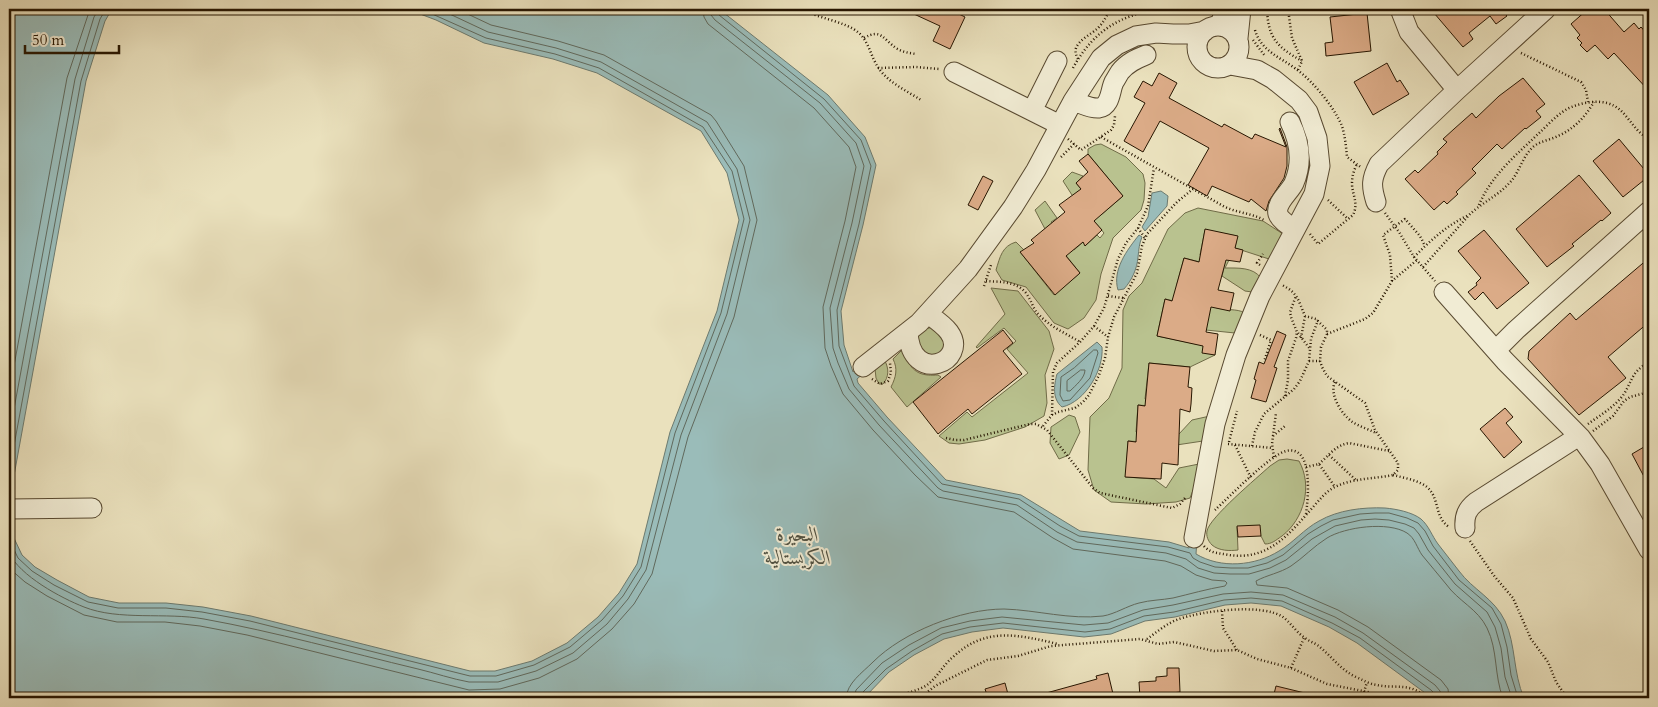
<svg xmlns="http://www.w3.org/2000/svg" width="1658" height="707" viewBox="0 0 1658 707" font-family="Cardo,Amiri,serif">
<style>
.green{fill:#b9c28f;stroke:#706c48}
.water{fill:#9abcb9;stroke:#6c7a6f}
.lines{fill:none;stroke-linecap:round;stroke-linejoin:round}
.shore{stroke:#60695d;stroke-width:1}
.building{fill:#dbab87;stroke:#271601}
.minor-casing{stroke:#584930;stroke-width:21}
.path{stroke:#271601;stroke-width:2.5;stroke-dasharray:1 2.5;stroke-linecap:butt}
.minor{stroke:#f1ecd4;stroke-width:19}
.labels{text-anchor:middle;stroke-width:4;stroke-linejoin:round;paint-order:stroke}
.water-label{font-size:20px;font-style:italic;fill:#4f5041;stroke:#f1ecd4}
</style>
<rect width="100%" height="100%" fill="#eae1bd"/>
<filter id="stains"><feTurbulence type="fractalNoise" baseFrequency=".004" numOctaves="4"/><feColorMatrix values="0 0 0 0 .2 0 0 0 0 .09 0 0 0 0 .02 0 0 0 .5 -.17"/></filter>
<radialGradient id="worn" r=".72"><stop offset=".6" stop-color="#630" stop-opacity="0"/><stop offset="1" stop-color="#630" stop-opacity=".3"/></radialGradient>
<path class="green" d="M 1101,144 L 1126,157 L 1143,174 L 1145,183 L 1144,200 L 1141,210 L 1113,238 L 1101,274 L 1096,300 L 1084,318 L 1068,329 L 1054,323 L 1026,287 L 1002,280 L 996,270 C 1000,257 1002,246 1016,242 L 1024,250 L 1021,253 L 1054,295 L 1080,273 L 1045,229 L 1035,210 L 1045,201 L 1057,218 L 1051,222 L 1074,250 L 1083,242 L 1086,245 L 1097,235 L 1100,238 L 1104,233 L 1072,195 L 1063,181 L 1072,172 L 1083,176 L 1076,183 L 1102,214 L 1123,196 L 1088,154 L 1088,149 L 1095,145 Z
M 1198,208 L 1263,221 L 1283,234 L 1269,259 L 1235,248 L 1237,236 L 1205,230 L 1200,255 L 1229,260 L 1225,268 C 1238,268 1253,267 1261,278 L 1252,292 L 1245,291 L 1222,276 L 1224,268 L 1184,258 L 1177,284 C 1189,291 1201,302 1214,307 C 1224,311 1237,308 1245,313 L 1235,333 L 1206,330 L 1206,308 L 1165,299 L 1157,336 L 1196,344 L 1199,335 L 1215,355 L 1190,367 L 1149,363 L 1145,399 L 1177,402 L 1176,408 L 1138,405 L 1136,432 L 1179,434 L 1192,420 L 1210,416 L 1203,441 L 1163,447 L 1162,443 L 1128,441 L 1126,477 L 1154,479 L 1166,488 L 1179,468 L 1199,464 L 1197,480 L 1190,498 L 1176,502 L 1146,504 L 1111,502 L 1094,490 L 1088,470 L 1090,417 L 1109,398 L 1122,368 L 1123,310 L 1129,296 L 1142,283 L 1168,229 L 1185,213 Z
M 991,288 L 1018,291 L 1049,331 L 1054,349 L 1045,375 L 1047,403 L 1044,416 L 1025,427 L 985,440 L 959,444 L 949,443 L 939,436 L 967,412 L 972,417 L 1028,373 L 1007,349 L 1016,341 L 1004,328 L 977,348 L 976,347 L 1005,314 Z
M 932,327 L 944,335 L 944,349 L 937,356 L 923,355 L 917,337 L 923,330 Z
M 903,349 L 910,357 L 908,361 C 914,374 924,376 938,375 L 941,377 L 907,407 L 891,387 C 896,377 898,369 893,359 Z
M 885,361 C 889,369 889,377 883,384 L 879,384 L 876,378 L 875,369 Z
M 1069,415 L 1075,417 L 1080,432 L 1069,455 L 1059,459 L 1050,443 L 1051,427 Z
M 1287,459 L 1299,461 C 1313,486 1304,519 1282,536 C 1276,540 1272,544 1265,544 L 1261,536 L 1237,527 L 1238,550 C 1230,551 1219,551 1212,545 C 1208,541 1206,536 1207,531 C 1209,518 1258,477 1270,466 L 1279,460 Z"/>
<path class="water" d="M 13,9 L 112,9 L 105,21 L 86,81 L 9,503 L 9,14 Z
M 407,9 L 719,9 L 828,95 L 865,137 L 876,165 L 863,225 L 841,311 L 844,345 L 853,372 L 861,366 L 866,371 L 857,379 L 858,383 L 887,417 L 946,480 L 1021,495 L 1080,531 L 1169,542 L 1189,548 L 1191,538 L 1197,538 L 1196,554 C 1221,569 1255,566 1279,551 C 1293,543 1304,529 1319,521 C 1338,510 1363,507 1385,508 C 1396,509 1412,512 1421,519 C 1429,526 1432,536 1438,544 C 1445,553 1452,562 1459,571 C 1473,590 1494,598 1505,621 C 1516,645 1513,673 1524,698 L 1432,698 L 1357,643 L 1329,627 L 1281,606 L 1251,603 L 1225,605 L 1175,617 L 1145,621 L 1111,634 L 1084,637 L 1003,628 L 972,632 L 944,639 L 914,655 L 889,672 L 864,698 L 21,698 L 9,695 L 9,514 L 13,536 L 22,555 L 35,567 L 57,580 L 89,597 L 119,603 L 166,603 L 203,607 L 251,616 L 470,671 L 495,671 L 532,661 L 567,643 L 598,617 L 619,593 L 637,564 L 670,432 L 717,311 L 739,220 L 727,173 L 701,131 L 597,73 L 553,59 L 484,43 L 436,20 Z
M 1161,191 L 1168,196 L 1167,206 L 1145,231 L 1142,227 L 1148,217 L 1152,193 Z
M 1139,235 L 1142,237 C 1139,244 1139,249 1138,257 C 1137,269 1132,280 1124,289 L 1118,290 C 1112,270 1127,250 1139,235 Z
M 1097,342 L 1102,347 C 1104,370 1085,402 1062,407 C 1052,399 1054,385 1057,374 Z"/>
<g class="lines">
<path class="shore" d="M 703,9 L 704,17 L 708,24 L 814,108 L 849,147 L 856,167 L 845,221 L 823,307 L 825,348 L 831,366 L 843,394 L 873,430 L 915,475 L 938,497 L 1014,512 L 1053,538 L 1073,549 L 1165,561 L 1181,566 L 1196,575 L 1212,580 L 1225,581 L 1227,583 L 1225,586 C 1207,589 1190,594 1173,598 C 1162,600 1150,600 1139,603 C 1127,606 1115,614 1103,616 C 1070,620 1037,610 1004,609 C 961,609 903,632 873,662 C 862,673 847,683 846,698
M 710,9 L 711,15 L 715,20 L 820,103 L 856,143 L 864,166 L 852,223 L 830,308 L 833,348 L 838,363 L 849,389 L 879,425 L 938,488 L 943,491 L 1017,505 L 1057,532 L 1077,542 L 1166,553 L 1186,559 L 1198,568 L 1214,573 L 1230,574 L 1249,574 L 1270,568 L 1286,560 L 1312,539 L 1335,526 L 1361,520 L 1375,519 L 1389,520 L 1405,524 L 1414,528 L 1419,534 L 1428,550 L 1455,584 L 1487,612 L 1495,627 L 1501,648 L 1505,677 L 1512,698
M 717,9 L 719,15 L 824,99 L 861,140 L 871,166 L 859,224 L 837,310 L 839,346 L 854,386 L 884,421 L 942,484 L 1019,499 L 1060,526 L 1079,536 L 1168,547 L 1190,553 L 1193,558 L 1200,562 L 1215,567 L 1231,568 L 1248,568 L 1267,563 L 1283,555 L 1308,534 L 1321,526 L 1333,520 L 1360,514 L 1375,513 L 1389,513 L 1407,518 L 1418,523 L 1425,531 L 1433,546 L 1459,580 L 1492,608 L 1501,624 L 1507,647 L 1511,675 L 1518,698
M 1094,350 L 1097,350 L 1098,353 L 1090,378 L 1070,400 L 1063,401 L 1060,395 L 1061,377 L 1074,368 Z
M 1081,370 L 1085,370 C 1085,378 1075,386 1070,391 L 1067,391 L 1067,381 Z
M 9,393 L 67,78 L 90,9
M 9,436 L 75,79 L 94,17 L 99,9
M 9,473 L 81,81 L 100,19 L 106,9
M 9,539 L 18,558 L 32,571 L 54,585 L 88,602 L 118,608 L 166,608 L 202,612 L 250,621 L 470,676 L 496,676 L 534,665 L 570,647 L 602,620 L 623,596 L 641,567 L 675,433 L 721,313 L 744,219 L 732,171 L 703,127 L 599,68 L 555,54 L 486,38 L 421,9
M 9,553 C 20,576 61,598 84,607 C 119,621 166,612 204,619 C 276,632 347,652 418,669 C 435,673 452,679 469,682 L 498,682 L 536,671 L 573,653 L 607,624 L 628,599 L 646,570 L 681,435 L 727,314 L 750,220 L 737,169 L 707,122 L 601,62 L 556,48 L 488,32 L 439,9
M 9,568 L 25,582 L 47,596 L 84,615 L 117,622 L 165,622 L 200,626 L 247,635 L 469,690 L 500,689 L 539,678 L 577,659 L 612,629 L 634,604 L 652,574 L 688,437 L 734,317 L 757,220 L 744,166 L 716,121 L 711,115 L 604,55 L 558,41 L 491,25 L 457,9
M 854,698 L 856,690 L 882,663 L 909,645 L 941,628 L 970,621 L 1002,617 L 1084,625 L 1108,623 L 1143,610 L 1173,605 L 1223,594 L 1251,592 L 1283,595 L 1335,617 L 1363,633 L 1435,685 L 1440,691 L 1442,698
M 860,698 L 862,693 L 886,669 L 912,651 L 942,634 L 970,627 L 1003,623 L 1085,632 L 1110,629 L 1144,616 L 1174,612 L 1224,600 L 1251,598 L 1282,601 L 1332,623 L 1360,638 L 1431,690 L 1435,694 L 1436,698
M 1449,698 L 1448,689 L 1441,680 L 1368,627 L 1338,610 L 1287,588 L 1257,585 L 1256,581 C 1267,575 1280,573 1291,566 C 1303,558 1314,546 1327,538 C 1345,527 1388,521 1407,533 C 1415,538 1417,548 1422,555 C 1430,565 1438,574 1446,584 C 1458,601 1478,609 1487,628 C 1498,650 1494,676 1503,698"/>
</g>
<path class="building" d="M 903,9 L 956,9 L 955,12 L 965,17 L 950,49 L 933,41 L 940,26 Z
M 1439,9 L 1501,9 L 1507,16 L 1496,24 L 1490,16 L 1469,33 L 1473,39 L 1463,47 L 1434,13 Z
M 1588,9 L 1604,9 L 1624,32 L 1634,23 L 1639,29 L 1641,27 L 1649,36 L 1649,91 L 1614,53 L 1608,59 L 1595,45 L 1587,52 L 1580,45 L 1582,43 L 1577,38 L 1580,35 L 1571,24 Z
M 1367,13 L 1371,51 L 1326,56 L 1325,43 L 1333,42 L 1330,17 Z
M 1387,63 L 1397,82 L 1400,80 L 1409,94 L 1373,115 L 1354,82 Z
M 1159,73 L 1177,83 L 1169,98 L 1222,127 L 1224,124 L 1252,139 L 1255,134 L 1286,147 L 1279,129 L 1280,128 L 1287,147 L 1287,166 L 1284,178 L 1269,201 L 1266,211 L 1251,199 L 1249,202 L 1212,186 L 1207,196 L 1188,185 L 1209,148 L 1160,121 L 1143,152 L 1124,141 L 1145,103 L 1134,97 L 1143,81 L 1152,86 Z
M 1523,78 L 1545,104 L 1536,111 L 1541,117 L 1526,129 L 1525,128 L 1502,149 L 1497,144 L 1472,169 L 1476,173 L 1456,192 L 1458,194 L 1447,204 L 1444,201 L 1434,210 L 1405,179 L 1415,170 L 1418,173 L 1438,154 L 1437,152 L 1447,142 L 1443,139 L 1454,129 L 1472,113 L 1476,118 L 1499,96 Z
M 1619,139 L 1649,175 L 1649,176 L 1623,197 L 1593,161 Z
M 1088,154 L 1123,196 L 1094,221 L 1102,230 L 1085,246 L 1083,242 L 1066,256 L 1080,273 L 1055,295 L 1020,252 L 1034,243 L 1031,240 L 1065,212 L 1059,205 L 1081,189 L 1076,183 L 1088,172 L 1079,161 Z
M 1579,175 L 1611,213 L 1602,221 L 1601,220 L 1572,244 L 1574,246 L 1547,267 L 1516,229 Z
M 983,176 L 993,181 L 978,210 L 968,205 Z
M 1205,229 L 1238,236 L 1235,248 L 1243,250 L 1240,262 L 1226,260 L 1218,290 L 1234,293 L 1230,311 L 1211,307 L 1206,332 L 1218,334 L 1215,355 L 1202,353 L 1203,346 L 1157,336 L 1165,299 L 1172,301 L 1184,258 L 1199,262 Z
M 1484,230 L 1529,283 L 1497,309 L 1483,292 L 1475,300 L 1468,292 L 1477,285 L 1476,283 L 1481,278 L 1458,251 Z
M 1649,258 L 1649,322 L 1608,357 L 1626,378 L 1579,415 L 1528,359 L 1529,351 L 1570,313 L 1576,320 Z
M 1003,330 L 1013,343 L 1003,351 L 1022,374 L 972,414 L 968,409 L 938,434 L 913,402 Z
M 1277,331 L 1286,335 L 1274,367 L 1277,368 L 1266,402 L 1251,398 L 1256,380 L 1254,379 L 1259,362 L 1264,364 Z
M 1149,363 L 1190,367 L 1188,387 L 1192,388 L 1191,404 L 1190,412 L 1180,409 L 1178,465 L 1162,463 L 1161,479 L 1125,477 L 1128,441 L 1136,442 L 1138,405 L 1145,406 Z
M 1505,408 L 1513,417 L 1506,423 L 1522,442 L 1504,458 L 1480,429 Z
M 1649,444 L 1649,486 L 1632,454 Z
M 1260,525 L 1261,536 L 1238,537 L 1237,526 Z
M 1167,668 L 1179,668 L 1180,692 L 1172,693 L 1173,698 L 1140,698 L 1139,682 L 1156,681 L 1156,677 L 1167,676 Z
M 1108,673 L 1114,698 L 1040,698 L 1039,695 L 1097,679 L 1096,676 Z
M 1005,683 L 1009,698 L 988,698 L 985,689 Z
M 1276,686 L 1309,694 L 1308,698 L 1273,698 Z"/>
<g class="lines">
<defs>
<path id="minor" d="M 1400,9 L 1409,32 L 1457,90
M 1219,26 L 1226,9
M1197 47a21 21 0 1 1 42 0a21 21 0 1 1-42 0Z
M 1238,38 L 1241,9
M 954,72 L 1060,125
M 1073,101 C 1080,103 1091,109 1099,108 C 1111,106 1110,90 1114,82 C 1116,79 1118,75 1120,72 C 1127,63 1136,59 1146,55
M 1032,111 L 1057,61
M 1290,122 C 1300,142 1303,162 1294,183 C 1290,192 1275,203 1278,214 C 1280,220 1290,226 1295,230
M 1376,202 C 1371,186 1371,179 1379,164 L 1457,90 L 1546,9
M 1444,292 L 1505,361 L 1581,438 L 1600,464 L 1649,550
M 908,332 C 911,387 970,361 949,332 C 944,325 935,319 928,314
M 1496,350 L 1516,330 L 1649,211
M 863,367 L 919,323 L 968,269 L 1013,207 L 1036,170 L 1073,101 L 1101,58 L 1117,45 L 1136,36 L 1156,33 L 1173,34 L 1189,34 L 1205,31
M 9,509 L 92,508
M 1465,528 C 1464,516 1467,509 1476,502 L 1579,436
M 1194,538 L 1215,424 L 1236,355 L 1260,296 L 1314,194 L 1320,166 L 1317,138 L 1308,112 L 1299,100 L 1273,79 L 1257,70 L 1230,65"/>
</defs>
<use href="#minor" class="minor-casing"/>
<path class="path" d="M 802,9 C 819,19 845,21 859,33 C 869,42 871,57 878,67 C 887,82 907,91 921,100
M 1164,9 L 1195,12 L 1203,9
M 1267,9 C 1268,38 1277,47 1302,61
M 1288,9 L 1292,38 L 1302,61 L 1298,70
M 1255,30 C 1261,51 1280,57 1296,69 C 1313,81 1334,107 1342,126 C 1345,136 1346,146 1347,157 L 1362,168
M 864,38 C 881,28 883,39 896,48 C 902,52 909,53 916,54
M 1253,40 L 1265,56
M 1521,53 L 1581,82 L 1586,90 L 1588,102
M 1078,59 C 1076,55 1075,52 1076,48 C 1079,40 1091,34 1097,29 C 1103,23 1107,16 1110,9
M 878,68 L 916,67 L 939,69
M 1073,68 C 1093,31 1121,14 1162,9
M 1101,137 L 1225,207 C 1238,213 1251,213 1264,220
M 1068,139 L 1081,150 L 1111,130 L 1114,125 L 1115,116
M 1061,157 L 1074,144
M 1328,200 L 1348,219
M 1479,205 C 1491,176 1515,156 1537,135 C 1547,126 1557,114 1569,108 C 1581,103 1595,100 1607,103 C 1627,108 1631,130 1649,139
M 1385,213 L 1399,232 L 1414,257 L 1435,281
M 1138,228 L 1145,238
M 1310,234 L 1318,244 L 1353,215 C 1359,203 1352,195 1352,183 C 1352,176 1354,170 1357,164
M 1414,257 C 1431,240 1447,225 1469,215
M 1260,265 L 1257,263 L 1263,254
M 1423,267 L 1470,214 C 1483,202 1501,194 1512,180 C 1520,170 1523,156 1533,147 C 1540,141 1550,140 1558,136 C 1574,129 1585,117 1594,102
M 986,281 C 1000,282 1016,281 1026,293 C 1032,301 1033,310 1040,316 C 1051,327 1067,334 1080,342
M 1392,281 L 1390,255 L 1383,235 L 1405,219 L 1420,236 L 1425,246
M 984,286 L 991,265
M 1108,296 L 1123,298
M 1094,326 L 1108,337
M 1298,333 L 1310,349
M 1327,334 L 1365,319 L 1373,313 L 1392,281 L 1417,260
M 1260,335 L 1271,340 L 1264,362
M 1301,338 L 1305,316
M 1309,361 L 1320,361
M 872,379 L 880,384 L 888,381 L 891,373 L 890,363
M 1335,382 C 1329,394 1341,413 1351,421 C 1358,426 1368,429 1376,433
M 1285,396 L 1288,380 L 1288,361 L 1296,338 L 1297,332 L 1291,317 L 1290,312 L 1296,296
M 1052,415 L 1053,372 L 1057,363 L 1080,342 L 1094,326 L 1104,308 L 1118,259 L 1126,243 L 1138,228 L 1148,206 L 1154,168
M 1588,424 C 1599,416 1611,409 1620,399 C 1633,384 1628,374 1649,362
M 1043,426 L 1052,415 L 1058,412 L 1075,408 L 1083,402 L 1089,395 L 1099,375 L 1105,358 L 1108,337 L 1114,317 L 1137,273 L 1142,246 L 1147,234 L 1177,202 L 1193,189
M 1593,431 L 1613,416 L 1624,401 L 1630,397 L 1649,392
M 1273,436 L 1285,426
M 946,438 L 955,440 L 964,440 L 1030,424 L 1036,424 L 1047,430 L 1093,488 L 1100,493 L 1172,508 L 1180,504 L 1185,498
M 1229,442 L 1237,411
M 1228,444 L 1273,448
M 1235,445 L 1251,478
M 1252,446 L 1255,432 L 1264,414 L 1294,389 L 1300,381 L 1309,361 L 1311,339 L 1318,320
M 1329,455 L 1357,481
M 1274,457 L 1272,444 L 1276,413
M 1319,464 C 1328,456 1336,445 1349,443 L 1389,451
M 1306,467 L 1319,464 L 1335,487
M 1393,475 C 1404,478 1418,480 1427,487 C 1440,498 1434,517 1449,527
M 1215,510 C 1229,497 1270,455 1286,451 C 1314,444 1308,499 1306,514
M 1470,541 L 1495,577 L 1513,598 L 1531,639 L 1548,662 L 1556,682 L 1567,698
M 1204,546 C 1211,554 1220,553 1229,555 C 1269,561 1290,533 1314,506 C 1320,499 1325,493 1333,488 C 1351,478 1374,479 1393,475 L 1398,470 L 1398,463 L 1375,430 L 1365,403 L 1327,376 L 1322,367 L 1320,361 L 1321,347 L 1327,334 L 1327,330 L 1316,319 L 1305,316 C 1298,300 1298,293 1282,285
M 1222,611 L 1223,628 L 1237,650
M 1147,639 C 1157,632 1167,623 1179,619 C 1202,611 1262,603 1283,617 C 1291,623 1297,633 1305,638 C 1310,642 1316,643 1321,648 C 1333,658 1341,670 1356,677 C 1363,680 1369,684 1377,685 C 1395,689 1412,682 1426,698
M 1291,668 L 1304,638
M 1364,692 L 1367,682
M 895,698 C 904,693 918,691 927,685 C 937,678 943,665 953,657 C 986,626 1019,635 1058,644
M 920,698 L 935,686 L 987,660 L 1018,656 L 1051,646 L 1140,639 L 1158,644 L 1174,642 L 1214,651 L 1237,650 L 1257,659 L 1291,668 L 1327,684 L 1368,692 L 1377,698"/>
<use href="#minor" class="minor"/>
</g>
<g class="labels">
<g class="water-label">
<text x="798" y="541">البحيرة<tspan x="798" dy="23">الكريستالية</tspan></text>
</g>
</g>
<rect width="1658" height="707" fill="none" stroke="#eae1bd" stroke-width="30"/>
<rect x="10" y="10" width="1638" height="687" fill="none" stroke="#271601" stroke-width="2.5"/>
<rect x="15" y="15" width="1628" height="677" fill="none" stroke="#271601"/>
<path d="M25 45v8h94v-8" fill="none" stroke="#271601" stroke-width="2.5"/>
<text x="32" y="45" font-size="15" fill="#271601" stroke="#f1ecd4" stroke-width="4" paint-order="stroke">50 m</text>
<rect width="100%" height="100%" filter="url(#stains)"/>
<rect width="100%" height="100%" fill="url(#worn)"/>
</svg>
